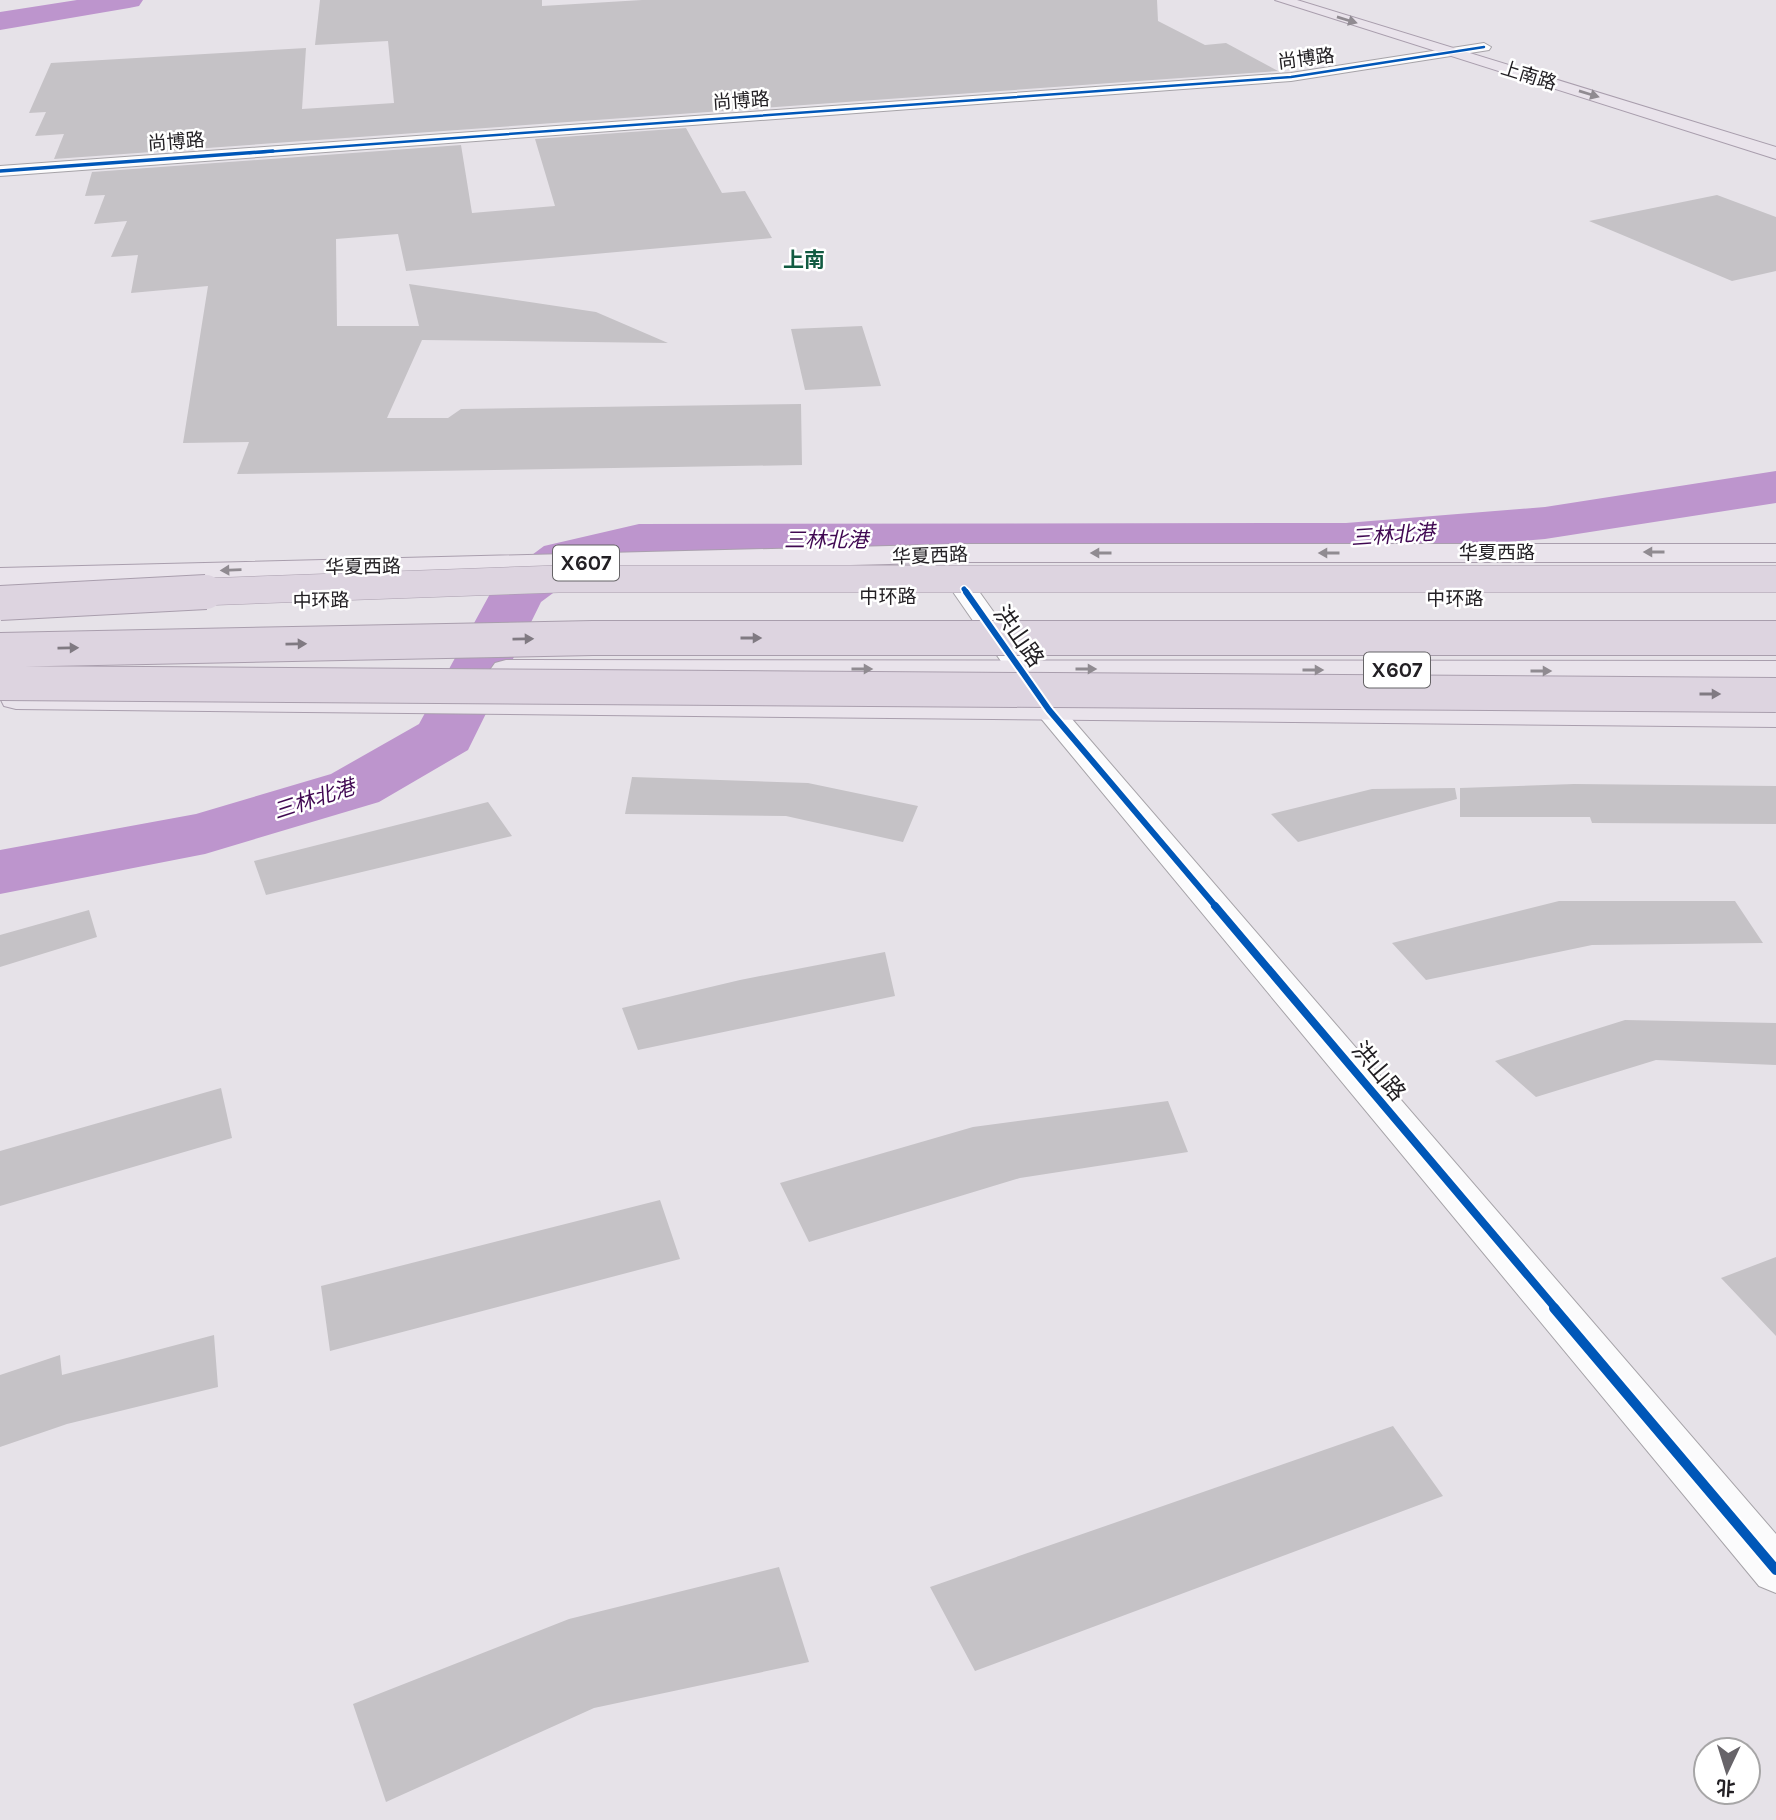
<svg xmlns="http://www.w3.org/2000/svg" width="1776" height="1820" viewBox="0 0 1776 1820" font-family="Karla,'Noto Sans SC',sans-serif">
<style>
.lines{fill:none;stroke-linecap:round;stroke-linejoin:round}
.river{fill:#bd95cd;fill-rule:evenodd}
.building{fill:#c5c2c6}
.street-casing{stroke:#a6a3a8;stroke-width:2}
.primary-casing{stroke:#a99ead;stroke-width:2}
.street{fill:#fbfbfc;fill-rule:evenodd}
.primary{fill:#e9e3eb;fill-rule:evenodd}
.highway-bridge-far1-casing{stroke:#a99ead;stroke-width:28;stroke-linecap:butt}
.highway-bridge-casing{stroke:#a99ead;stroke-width:36;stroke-linecap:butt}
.highway-bridge-far1{stroke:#ddd4e0;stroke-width:27}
.highway-bridge{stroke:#ddd4e0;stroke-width:34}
.cycleway-far5-casing{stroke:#fff;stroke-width:4.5}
.cycleway-far4-casing{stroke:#fff;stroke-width:6}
.cycleway-far3-casing{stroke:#fff;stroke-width:8}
.cycleway-far2-casing{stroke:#fff;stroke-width:10}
.cycleway-far1-casing{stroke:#fff;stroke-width:12}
.cycleway-casing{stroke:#fff;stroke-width:14}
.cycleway-far5{stroke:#0057b8;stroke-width:2.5}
.cycleway-far4{stroke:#0057b8;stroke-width:3.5}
.cycleway-far3{stroke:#0057b8;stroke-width:5}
.cycleway-far2{stroke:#0057b8;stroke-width:6}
.cycleway-far1{stroke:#0057b8;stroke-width:8}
.cycleway{stroke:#0057b8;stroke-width:10}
.oneway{fill:#908b91}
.oneway2{fill:#807a82}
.labels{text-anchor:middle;stroke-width:5;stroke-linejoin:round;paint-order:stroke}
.far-street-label{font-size:19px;fill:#232024;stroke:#fff}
.far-quarter-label{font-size:21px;font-weight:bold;fill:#125b42;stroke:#fff}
.far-water-label{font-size:21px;font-style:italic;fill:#400852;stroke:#fff}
.shield{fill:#fff;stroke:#656366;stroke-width:2}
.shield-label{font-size:21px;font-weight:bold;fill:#232024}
.street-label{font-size:23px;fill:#232024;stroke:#fff}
</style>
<rect width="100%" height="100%" fill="#e6e2e8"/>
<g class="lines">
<path class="river" d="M 77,0 L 143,0 L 139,6 L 129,8 L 0,30 L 0,12 Z
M 1776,471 L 1776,503 L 1545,539 L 1346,555 L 639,556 L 584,570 L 541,602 L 468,750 L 379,802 L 205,854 L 0,894 L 0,850 L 196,814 L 331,774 L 419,724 L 497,581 L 544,546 L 639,524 L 1346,523 L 1545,507 Z"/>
</g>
<path class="building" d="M 320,0 L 542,0 L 542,6 L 642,0 L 1157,0 L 1158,21 L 1205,45 L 1226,43 L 1278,71 L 54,159 L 64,134 L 35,136 L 46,112 L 29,113 L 51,63 L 306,48 L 302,109 L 394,103 L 388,41 L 315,45 Z
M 686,128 L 722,193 L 745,191 L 772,238 L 406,271 L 398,234 L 336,239 L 337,326 L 419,326 L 409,284 L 596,312 L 668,343 L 422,340 L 387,418 L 448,418 L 461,409 L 801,404 L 802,465 L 237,474 L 249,442 L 183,443 L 208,286 L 131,293 L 138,255 L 111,257 L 127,221 L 94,224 L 105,195 L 85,196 L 92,172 L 461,145 L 472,213 L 555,206 L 535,139 Z
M 1717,195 L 1776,217 L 1776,271 L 1732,281 L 1589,221 Z
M 862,326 L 881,386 L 805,390 L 791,329 Z
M 632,777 L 808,783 L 918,806 L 903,842 L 786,816 L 625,814 Z
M 1574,784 L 1776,786 L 1776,824 L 1592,823 L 1590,817 L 1460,817 L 1460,788 Z
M 1455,788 L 1457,799 L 1298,842 L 1271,814 L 1372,789 Z
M 488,802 L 512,836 L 266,895 L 254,861 Z
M 1559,901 L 1735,901 L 1763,943 L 1592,945 L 1426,980 L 1392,943 Z
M 89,910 L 97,937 L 0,967 L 0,935 Z
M 885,952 L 895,996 L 638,1050 L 622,1008 L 740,980 Z
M 1625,1020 L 1776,1023 L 1776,1065 L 1656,1060 L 1536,1097 L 1495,1061 Z
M 221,1088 L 232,1138 L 0,1206 L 0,1151 Z
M 1168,1101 L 1188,1152 L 1020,1178 L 809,1242 L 780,1183 L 973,1127 Z
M 660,1200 L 680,1259 L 330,1351 L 321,1286 Z
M 1776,1257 L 1776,1336 L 1721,1278 Z
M 214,1335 L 218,1387 L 67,1424 L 0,1447 L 0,1375 L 60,1355 L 62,1375 Z
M 1393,1426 L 1443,1496 L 975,1671 L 930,1587 Z
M 779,1567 L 809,1662 L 594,1708 L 386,1802 L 353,1704 L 569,1619 Z"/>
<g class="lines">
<defs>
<path id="street" d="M 1484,43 L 1491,47 L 1489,50 L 1291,81 L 0,176 L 0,166 L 1291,73 Z
M 964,581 L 973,583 L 1059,704 L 1776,1534 L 1776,1593 L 1759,1586 L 1039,716 L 951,589 L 955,583 Z"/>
<path id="primary" d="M 1275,0 L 1297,0 L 1776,147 L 1776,159 Z
M 969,544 L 1776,544 L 1776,562 L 969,562 L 0,586 L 0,568 Z
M 506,660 L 1776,661 L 1776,681 L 506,680 L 495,677 L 490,670 L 495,663 Z
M 16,689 L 1776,707 L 1776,727 L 16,709 L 4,706 L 0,698 L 4,692 Z"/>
</defs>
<use href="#street" class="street-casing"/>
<use href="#primary" class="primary-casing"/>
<use href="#street" class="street"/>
<use href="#primary" class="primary"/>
<defs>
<path id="highway-bridge-far1" d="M 174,593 L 558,579 L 1776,579"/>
<path id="highway-bridge" d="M 0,603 L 206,592
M 0,650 L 593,638 L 1776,638
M 0,683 L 1776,695"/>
</defs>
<use href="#highway-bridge-far1" class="highway-bridge-far1-casing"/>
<use href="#highway-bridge" class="highway-bridge-casing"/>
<use href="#highway-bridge-far1" class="highway-bridge-far1"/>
<use href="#highway-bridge" class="highway-bridge"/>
<defs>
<path id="cycleway-far5" d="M 249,153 L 1291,77 L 1484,47"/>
<path id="cycleway-far4" d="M 0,171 L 273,151"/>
<path id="cycleway-far3" d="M 964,589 L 967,593"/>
<path id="cycleway-far2" d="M 966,592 L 1049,710 L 1217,908"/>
<path id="cycleway-far1" d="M 1215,906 L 1556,1309"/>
<path id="cycleway" d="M 1554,1308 L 1776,1570"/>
</defs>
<use href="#cycleway-far5" class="cycleway-far5-casing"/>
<use href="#cycleway-far4" class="cycleway-far4-casing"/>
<use href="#cycleway-far3" class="cycleway-far3-casing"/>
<use href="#cycleway-far2" class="cycleway-far2-casing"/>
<use href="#cycleway-far1" class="cycleway-far1-casing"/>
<use href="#cycleway" class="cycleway-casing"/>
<use href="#cycleway-far5" class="cycleway-far5"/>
<use href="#cycleway-far4" class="cycleway-far4"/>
<use href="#cycleway-far3" class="cycleway-far3"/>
<use href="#cycleway-far2" class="cycleway-far2"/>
<use href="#cycleway-far1" class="cycleway-far1"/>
<use href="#cycleway" class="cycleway"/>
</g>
<defs><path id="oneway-solid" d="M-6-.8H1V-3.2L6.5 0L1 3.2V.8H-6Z" transform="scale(1.75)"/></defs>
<g class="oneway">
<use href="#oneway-solid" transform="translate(1347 20) rotate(17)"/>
<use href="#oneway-solid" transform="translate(1589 94) rotate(17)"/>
<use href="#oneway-solid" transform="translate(1654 552) rotate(180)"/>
<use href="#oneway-solid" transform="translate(1101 553) rotate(180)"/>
<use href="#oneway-solid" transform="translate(1329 553) rotate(180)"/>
<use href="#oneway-solid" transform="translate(231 570) rotate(178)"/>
<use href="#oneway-solid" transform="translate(862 669)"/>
<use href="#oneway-solid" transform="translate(1086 669)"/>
<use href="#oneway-solid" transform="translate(1313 670)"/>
<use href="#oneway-solid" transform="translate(1541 671)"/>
</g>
<g class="oneway2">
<use href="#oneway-solid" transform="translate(751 638)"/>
<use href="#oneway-solid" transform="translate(523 639) rotate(-1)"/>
<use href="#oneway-solid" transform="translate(296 644) rotate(-1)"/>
<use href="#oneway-solid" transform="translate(68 648) rotate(-1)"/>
<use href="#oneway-solid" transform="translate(1710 694)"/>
</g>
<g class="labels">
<g class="far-street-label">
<text transform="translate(1306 58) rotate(-7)" y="7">尚博路</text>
<text transform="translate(1529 75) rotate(17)" y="7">上南路</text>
<text transform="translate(741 100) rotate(-4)" y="7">尚博路</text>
<text transform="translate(176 141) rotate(-4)" y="7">尚博路</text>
<text x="1497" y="559">华夏西路</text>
<text transform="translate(930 555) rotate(-2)" y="7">华夏西路</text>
<text transform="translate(363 566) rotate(-1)" y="7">华夏西路</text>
<text x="888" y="603">中环路</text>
<text x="1455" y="605">中环路</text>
<text transform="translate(321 600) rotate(-1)" y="7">中环路</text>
</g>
<g class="far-quarter-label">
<text x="804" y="267">上南</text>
</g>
<g class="far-water-label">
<text transform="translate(1393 535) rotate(-4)" y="7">三林北港</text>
<text x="826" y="547">三林北港</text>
<text transform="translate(314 799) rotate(-18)" y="7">三林北港</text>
</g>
<g class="shield">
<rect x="553" y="545.5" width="66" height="35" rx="5"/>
<rect x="1364" y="652.5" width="66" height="35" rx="5"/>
</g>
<g class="shield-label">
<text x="586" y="570">X607</text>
<text x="1397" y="677">X607</text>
</g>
<g class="street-label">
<text transform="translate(1019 636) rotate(55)" y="8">洪山路</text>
<text transform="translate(1379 1071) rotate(50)" y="8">洪山路</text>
</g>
</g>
<g transform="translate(1727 1771) rotate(184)"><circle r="33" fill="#ffffff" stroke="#a7a6a7" stroke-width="2"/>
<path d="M0-5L12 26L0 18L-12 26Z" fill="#676469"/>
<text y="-10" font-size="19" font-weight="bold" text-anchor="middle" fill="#232024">北</text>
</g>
</svg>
